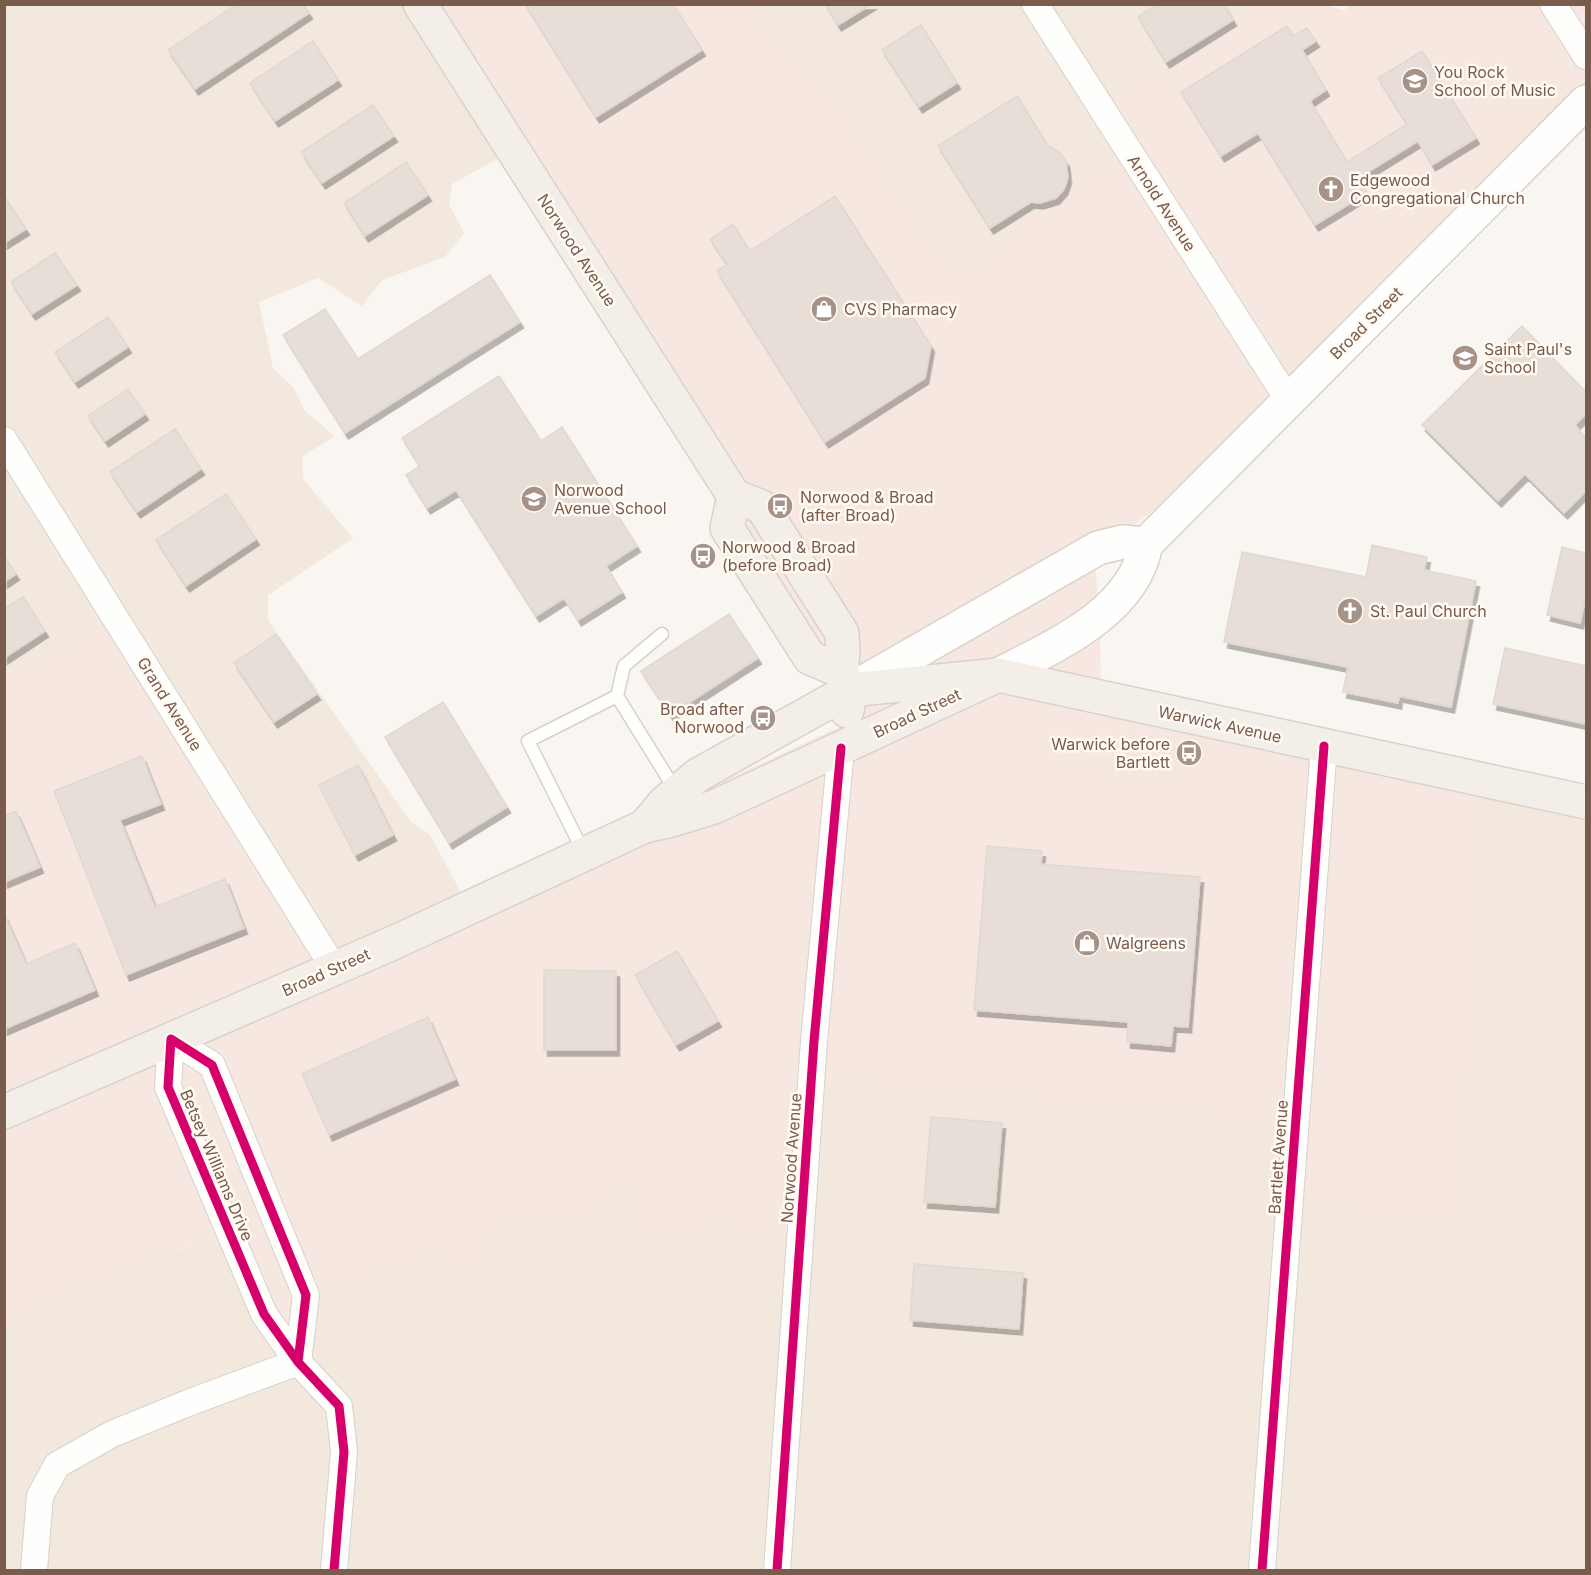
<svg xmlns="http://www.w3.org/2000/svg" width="1591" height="1575" viewBox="0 0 1591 1575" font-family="Inter,sans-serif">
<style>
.residential{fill:#f2e8de}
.commercial{fill:#f6e8e1}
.building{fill:#e6ded7;stroke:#e2d8d2;stroke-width:1.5;filter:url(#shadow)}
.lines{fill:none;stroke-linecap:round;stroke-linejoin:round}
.lane-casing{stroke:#d7d1cb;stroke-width:15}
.street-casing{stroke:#d7d1cb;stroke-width:28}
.secondary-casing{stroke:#d9d2cb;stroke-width:36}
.primary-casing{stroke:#dad1cc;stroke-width:36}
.lane{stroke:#fefefd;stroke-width:12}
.street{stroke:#fefefd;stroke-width:26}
.secondary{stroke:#fefefd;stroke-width:33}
.primary{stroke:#f3eee8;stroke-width:33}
.cycleway-casing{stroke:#fffaf3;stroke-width:13}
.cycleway{stroke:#d6006c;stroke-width:9}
.labels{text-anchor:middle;stroke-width:5;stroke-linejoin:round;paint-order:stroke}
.poi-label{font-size:16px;fill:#7a5c4d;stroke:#fffaf3;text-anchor:start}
.street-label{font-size:16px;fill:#7a5c4d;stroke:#fffaf3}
</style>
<defs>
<filter id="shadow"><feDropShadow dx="3.5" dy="6" stdDeviation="0" flood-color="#0004"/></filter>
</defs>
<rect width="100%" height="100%" fill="#f9f5f0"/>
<path class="residential" d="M 5,5 L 428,5 L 515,149 L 452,184 L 449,204 L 464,233 L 445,257 L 382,280 L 362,306 L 318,278 L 259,302 L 273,368 L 294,388 L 304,410 L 335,436 L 303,456 L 303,479 L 353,538 L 268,595 L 268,620 L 411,822 L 430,835 L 464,898 L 339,955 L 119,608 L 61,648 L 5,671 Z
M 752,5 L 1258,5 L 1213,34 L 1205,51 L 1160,68 L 1132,149 L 1068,183 L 1050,204 L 1007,228 L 982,259 L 955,274 L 830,86 L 807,72 Z
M 1487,774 L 1586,793 L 1586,1570 L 5,1570 L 5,1323 L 224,1232 L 304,1301 L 421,1264 L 434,1249 L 466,1276 L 502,1226 L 551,1216 L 597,1237 L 603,1230 L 607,1204 L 636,1185 L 639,1208 L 716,1218 L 814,1211 L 824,1082 L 1290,1125 Z"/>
<path class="commercial" d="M 1349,4 L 1586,5 L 1586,98 L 1191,482 L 1105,547 L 1095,558 L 1100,628 L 1101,688 L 1487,774 L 1462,1224 L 1285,1207 L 1289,1125 L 824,1082 L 814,1211 L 809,1238 L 729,1239 L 716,1218 L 707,1236 L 647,1244 L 633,1220 L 639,1208 L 635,1186 L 607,1204 L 603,1231 L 597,1237 L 551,1216 L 502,1226 L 466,1277 L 434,1249 L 421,1264 L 304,1301 L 295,1347 L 223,1232 L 5,1323 L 5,671 L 61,648 L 119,608 L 339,955 L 471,898 L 850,722 L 703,448 L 428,5 L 752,5 L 807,72 L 830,86 L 955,274 L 982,259 L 1007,228 L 1050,204 L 1068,183 L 1131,150 L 1109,107 L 1112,100 L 1160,68 L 1205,51 L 1213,34 L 1255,5 L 1325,5 L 1345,10 Z"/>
<path class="building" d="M 237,4 L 303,4 L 309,13 L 195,89 L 168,50 Z
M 525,4 L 673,4 L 702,50 L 596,117 Z
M 825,4 L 872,4 L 838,25 Z
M 1157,4 L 1224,4 L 1233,20 L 1166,62 L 1138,17 Z
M 921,25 L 957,83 L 919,107 L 882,50 Z
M 1287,26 L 1293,36 L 1307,28 L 1316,41 L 1302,50 L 1326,90 L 1310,101 L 1347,162 L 1407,124 L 1378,78 L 1422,51 L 1476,138 L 1432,165 L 1418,141 L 1358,178 L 1367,193 L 1315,225 L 1258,133 L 1221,156 L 1181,92 Z
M 313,41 L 338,80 L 275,121 L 250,83 Z
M 1017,96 L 1047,145 L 1059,152 L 1066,161 L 1068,178 L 1064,189 L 1056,198 L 1040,203 L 1031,202 L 990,228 L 938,146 Z
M 373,105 L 394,136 L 322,183 L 301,152 Z
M 406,162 L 428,195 L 365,236 L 344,203 Z
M 4,196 L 26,229 L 4,243 Z
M 835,196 L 931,346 L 925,378 L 825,442 L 717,271 L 727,264 L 710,239 L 733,224 L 750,251 Z
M 55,253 L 77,285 L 32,314 L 11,282 Z
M 490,275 L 520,322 L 345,433 L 283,335 L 325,309 L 358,359 Z
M 108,317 L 128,347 L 75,382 L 55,352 Z
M 1522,326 L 1586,392 L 1586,414 L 1575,425 L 1586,438 L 1586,491 L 1564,513 L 1525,474 L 1498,501 L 1422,425 Z
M 499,376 L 541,441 L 562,427 L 637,546 L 606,566 L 622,592 L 578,620 L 564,598 L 536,616 L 456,490 L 427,508 L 406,475 L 420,466 L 402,438 Z
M 128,389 L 145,414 L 105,441 L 88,416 Z
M 175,429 L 201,469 L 137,512 L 110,472 Z
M 226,494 L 256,539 L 186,586 L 156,540 Z
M 1372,545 L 1427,557 L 1424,570 L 1476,581 L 1451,707 L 1399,696 L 1398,703 L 1343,692 L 1348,667 L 1224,642 L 1242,552 L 1366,577 Z
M 1562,547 L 1586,553 L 1586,595 L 1580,623 L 1547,615 Z
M 4,556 L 16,574 L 4,582 Z
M 23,597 L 45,631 L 4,658 L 4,609 Z
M 729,614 L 758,658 L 670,715 L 641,671 Z
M 276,634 L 317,694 L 274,722 L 234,663 Z
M 1505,648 L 1586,666 L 1586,724 L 1493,704 Z
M 443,702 L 507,807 L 449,843 L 385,737 Z
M 142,756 L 161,804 L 120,820 L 155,907 L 225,879 L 244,928 L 126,975 L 54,791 Z
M 358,765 L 393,835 L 355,855 L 319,785 Z
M 16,811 L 40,867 L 4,882 L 4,816 Z
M 987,846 L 1042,851 L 1041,864 L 1200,877 L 1188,1027 L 1173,1026 L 1171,1046 L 1127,1042 L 1128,1022 L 974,1010 Z
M 4,914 L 26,964 L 75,943 L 95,990 L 4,1029 Z
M 677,951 L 718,1021 L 676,1045 L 635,975 Z
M 544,970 L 616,971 L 616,1050 L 544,1050 Z
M 428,1017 L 455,1079 L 329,1135 L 302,1074 Z
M 931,1117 L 1002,1123 L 995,1207 L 924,1202 Z
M 914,1264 L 1023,1273 L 1019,1329 L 910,1320 Z"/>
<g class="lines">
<defs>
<path id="lane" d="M 617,696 L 624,666 L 662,634
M 584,853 L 528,741 L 617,696 L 676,791"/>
<path id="street" d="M 1035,4 L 1289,401
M 1553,4 L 1586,56
M 4,440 L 334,968
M 298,1362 L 306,1295 L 212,1065 L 171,1039 L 168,1087 L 264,1314 L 298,1362 L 339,1406 L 344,1452 L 334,1570
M 34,1570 L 40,1496 L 57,1465 L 112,1434 L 188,1403 L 298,1362
M 777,1570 L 814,1041 L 841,748
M 1262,1570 L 1324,746"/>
<path id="secondary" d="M 998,675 C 1054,646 1134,613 1146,544 L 1586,102
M 850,690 L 1098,548 L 1122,542 L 1146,544"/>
<path id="primary" d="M 420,4 L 734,496 L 762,507 L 842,633 L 843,653 L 841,671 L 850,690 L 847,711
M 734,496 L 727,528 L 810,658 L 841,671
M 645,826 L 664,803 L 698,775 L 850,690 L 998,675 L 1586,802
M 4,1112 L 393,943 L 645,826 L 668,821 L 714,807 L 998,675"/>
</defs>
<use href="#lane" class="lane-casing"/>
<use href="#street" class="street-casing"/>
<use href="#secondary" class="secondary-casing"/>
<use href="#primary" class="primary-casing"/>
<use href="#lane" class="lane"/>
<use href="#street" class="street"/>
<use href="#secondary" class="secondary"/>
<use href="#primary" class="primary"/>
<defs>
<path id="cycleway" d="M 298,1362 L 306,1295 L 212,1065 L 171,1039 L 168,1087 L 264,1314 L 298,1362 L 339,1406 L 344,1452 L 334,1570
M 777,1570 L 814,1041 L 841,748
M 1262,1570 L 1324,746"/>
</defs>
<use href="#cycleway" class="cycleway-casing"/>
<use href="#cycleway" class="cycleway"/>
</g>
<defs>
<symbol id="school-disc" viewBox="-11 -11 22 22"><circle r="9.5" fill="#a69286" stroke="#fffaf3"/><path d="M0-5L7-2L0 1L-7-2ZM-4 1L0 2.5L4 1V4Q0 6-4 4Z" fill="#fff"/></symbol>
<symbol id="church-disc" viewBox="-11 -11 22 22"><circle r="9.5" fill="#a69286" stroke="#fffaf3"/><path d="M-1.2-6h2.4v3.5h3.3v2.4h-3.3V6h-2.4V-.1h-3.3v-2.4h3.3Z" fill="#fff"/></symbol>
<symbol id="shop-disc" viewBox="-11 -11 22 22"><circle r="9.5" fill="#a69286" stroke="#fffaf3"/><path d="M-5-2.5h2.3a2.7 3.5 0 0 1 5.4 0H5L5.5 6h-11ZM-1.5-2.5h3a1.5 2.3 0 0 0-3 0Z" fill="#fff"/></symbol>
<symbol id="bus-disc" viewBox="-11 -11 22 22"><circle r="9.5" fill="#a69286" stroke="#fffaf3"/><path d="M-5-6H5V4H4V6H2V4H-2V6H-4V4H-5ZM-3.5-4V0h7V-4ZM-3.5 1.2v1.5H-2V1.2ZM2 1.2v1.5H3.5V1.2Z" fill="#fff"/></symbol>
</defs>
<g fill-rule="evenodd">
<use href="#school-disc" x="1400" y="66" width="30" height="30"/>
<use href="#church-disc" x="1316" y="174" width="30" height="30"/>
<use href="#shop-disc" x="809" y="294" width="30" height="30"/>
<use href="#school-disc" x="1450" y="343" width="30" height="30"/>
<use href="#school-disc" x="519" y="484" width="30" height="30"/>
<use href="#bus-disc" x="765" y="491" width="30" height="30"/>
<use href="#bus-disc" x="688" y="541" width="30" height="30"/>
<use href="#church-disc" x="1335" y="596" width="30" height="30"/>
<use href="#bus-disc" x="748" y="703" width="30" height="30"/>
<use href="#bus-disc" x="1174" y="738" width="30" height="30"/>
<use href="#shop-disc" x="1072" y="928" width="30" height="30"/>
</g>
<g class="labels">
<g class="poi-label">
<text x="1434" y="78">You Rock<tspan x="1434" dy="18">School of Music</tspan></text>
<text x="1350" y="186">Edgewood<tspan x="1350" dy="18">Congregational Church</tspan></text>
<text x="844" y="315">CVS Pharmacy</text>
<text x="1484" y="355">Saint Paul's<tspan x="1484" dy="18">School</tspan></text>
<text x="554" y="496">Norwood<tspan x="554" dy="18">Avenue School</tspan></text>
<text x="800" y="503">Norwood &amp; Broad<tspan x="800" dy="18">(after Broad)</tspan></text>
<text x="722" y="553">Norwood &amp; Broad<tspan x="722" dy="18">(before Broad)</tspan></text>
<text x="1370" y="617">St. Paul Church</text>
<text x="744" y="715" text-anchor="end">Broad after<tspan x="744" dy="18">Norwood</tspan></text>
<text x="1170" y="750" text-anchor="end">Warwick before<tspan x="1170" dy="18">Bartlett</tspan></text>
<text x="1106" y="949">Walgreens</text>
</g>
<g class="street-label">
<text transform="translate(1162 203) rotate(57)" y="6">Arnold Avenue</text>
<text transform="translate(577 250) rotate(57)" y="6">Norwood Avenue</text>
<text transform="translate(1366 323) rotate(-45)" y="6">Broad Street</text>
<text transform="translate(170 704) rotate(58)" y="6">Grand Avenue</text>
<text transform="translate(917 713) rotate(-25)" y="6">Broad Street</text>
<text transform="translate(1220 724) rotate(12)" y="6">Warwick Avenue</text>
<text transform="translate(326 972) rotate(-24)" y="6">Broad Street</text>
<text transform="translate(1278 1157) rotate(-86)" y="6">Bartlett Avenue</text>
<text transform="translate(791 1158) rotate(-86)" y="6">Norwood Avenue</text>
<text transform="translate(217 1165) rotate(67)" y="6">Betsey Williams Drive</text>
</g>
</g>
<rect width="1591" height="1575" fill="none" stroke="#7a5c4d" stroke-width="12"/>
</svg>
